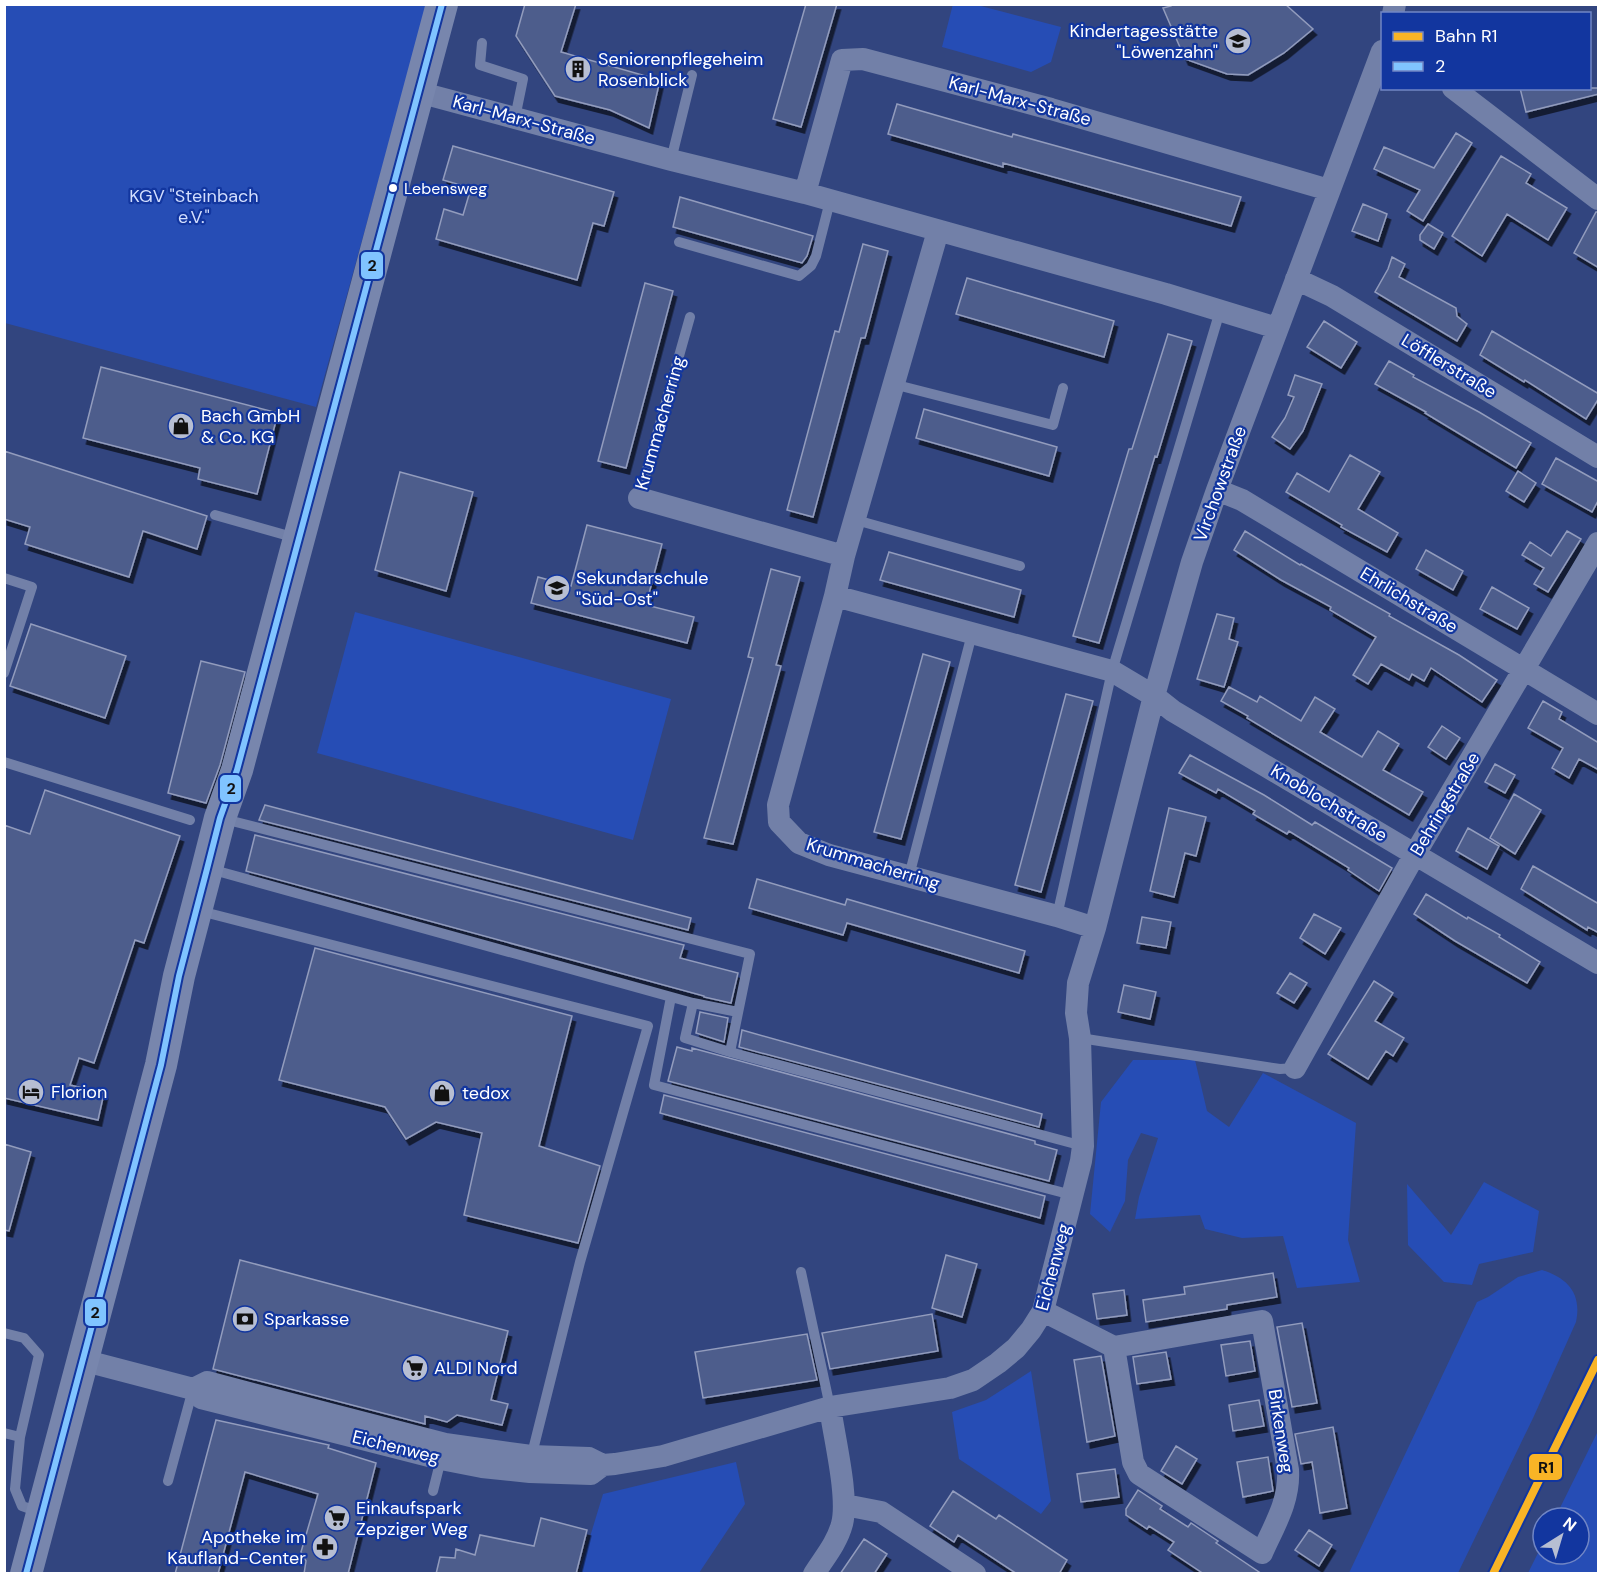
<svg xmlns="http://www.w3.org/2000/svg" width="1603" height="1578" viewBox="0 0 1603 1578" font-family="'DM Sans',sans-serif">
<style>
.green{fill:#264db5}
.building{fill:#4e5d8c;stroke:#929cbd;stroke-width:1.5;filter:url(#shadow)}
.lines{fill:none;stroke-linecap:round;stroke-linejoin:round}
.lane{stroke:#7280a8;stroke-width:10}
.street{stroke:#7280a8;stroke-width:22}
.secondary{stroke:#7886ad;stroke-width:32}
.bus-1-casing{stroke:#12369f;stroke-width:10}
.bus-1{stroke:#80c4ff;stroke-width:6}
.rail-1-casing{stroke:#12369f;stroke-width:12}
.rail-1{stroke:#f9b426;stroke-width:8}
.bus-dot{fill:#fff;stroke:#12369f;stroke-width:2}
.labels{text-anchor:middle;stroke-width:4.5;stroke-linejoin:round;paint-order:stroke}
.bus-label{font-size:16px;fill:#fff;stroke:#12369f;text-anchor:start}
.poi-label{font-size:18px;fill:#fff;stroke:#12369f;text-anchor:start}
.street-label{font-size:18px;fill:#fff;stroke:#12369f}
.park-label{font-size:18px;fill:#d2defe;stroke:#12369f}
.line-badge{stroke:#12369f;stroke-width:2}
.pale-badge-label{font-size:16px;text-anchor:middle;font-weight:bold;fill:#111}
</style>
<defs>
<filter id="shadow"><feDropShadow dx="3.5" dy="6" stdDeviation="0" flood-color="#0009"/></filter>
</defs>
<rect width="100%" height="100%" fill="#32457f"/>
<path class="green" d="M 953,4 L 977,5 L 1061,27 L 1051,62 L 1031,72 L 942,47 Z
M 4,5 L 427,5 L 316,407 L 5,323 Z
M 355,612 L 671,699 L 633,840 L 317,753 Z
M 1133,1060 L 1195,1060 L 1207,1111 L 1229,1127 L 1263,1073 L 1356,1123 L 1348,1240 L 1360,1282 L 1297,1288 L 1283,1236 L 1242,1238 L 1205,1229 L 1200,1215 L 1135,1219 L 1139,1197 L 1158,1138 L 1141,1133 L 1128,1160 L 1125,1201 L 1110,1232 L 1090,1214 L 1101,1102 Z
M 1484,1182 L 1539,1211 L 1533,1252 L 1479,1264 L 1472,1285 L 1444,1282 L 1408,1245 L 1407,1184 L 1451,1235 Z
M 1542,1270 C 1568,1278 1582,1294 1576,1322 L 1534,1416 L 1458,1573 L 1349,1573 L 1477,1302 L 1488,1297 L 1518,1277 Z
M 1031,1371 L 1051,1501 L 1041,1514 L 959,1459 L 952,1412 L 986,1400 Z
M 1598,1431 L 1598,1573 L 1528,1573 L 1543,1543 L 1543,1554 L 1579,1554 L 1579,1518 L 1555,1518 Z
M 736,1462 L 745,1504 L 699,1573 L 579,1573 L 603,1494 Z"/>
<path class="building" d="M 525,4 L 576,4 L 561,52 L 660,80 L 649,128 L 610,110 L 555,96 L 516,36 Z
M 806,4 L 837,4 L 801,127 L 773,119 Z
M 1171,4 L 1285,4 L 1313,29 L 1284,53 L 1248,75 L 1227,74 L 1185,59 L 1163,8 L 1171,6 Z
M 1520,88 L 1599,88 L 1599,94 L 1526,112 Z
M 897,104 L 1012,137 L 1013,134 L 1241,197 L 1231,226 L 1003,163 L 1003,167 L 888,134 Z
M 1456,133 L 1472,143 L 1423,221 L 1407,211 L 1420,190 L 1374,169 L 1384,147 L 1434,168 Z
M 453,146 L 614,192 L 604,226 L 593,223 L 577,280 L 436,239 L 444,209 L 463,215 L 471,188 L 443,180 Z
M 1501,156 L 1531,174 L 1526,183 L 1567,208 L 1548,240 L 1507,214 L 1482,256 L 1452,236 Z
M 680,197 L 813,236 L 807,256 L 802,263 L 673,227 Z
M 1363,204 L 1387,214 L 1378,241 L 1352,231 Z
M 1596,212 L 1599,212 L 1599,268 L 1574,253 Z
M 1428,224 L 1443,233 L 1434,249 L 1420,240 L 1420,235 Z
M 863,244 L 888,251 L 865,338 L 861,338 L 813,517 L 787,510 L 835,331 L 839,332 Z
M 1392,257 L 1405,264 L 1399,277 L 1456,308 L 1457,316 L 1467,324 L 1457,341 L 1375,292 L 1388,269 Z
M 967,278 L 1114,321 L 1104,357 L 956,314 Z
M 645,283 L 673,291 L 626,468 L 598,461 Z
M 1324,321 L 1357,342 L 1341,368 L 1307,347 Z
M 1492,331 L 1599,394 L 1599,398 L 1586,419 L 1525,380 L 1524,382 L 1480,355 Z
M 1168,334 L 1192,341 L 1157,457 L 1155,456 L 1099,643 L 1073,636 L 1129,449 L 1132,449 Z
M 1389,361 L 1414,375 L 1413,377 L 1479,412 L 1531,443 L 1516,468 L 1425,413 L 1426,412 L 1375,384 Z
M 101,367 L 278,413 L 257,494 L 198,479 L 200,468 L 83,438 Z
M 1295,375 L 1322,384 L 1303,431 L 1290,449 L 1272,437 L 1285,418 L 1294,397 L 1288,395 Z
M 924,409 L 1057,447 L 1049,476 L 916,438 Z
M 4,451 L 207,516 L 197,549 L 143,531 L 129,577 L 25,544 L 30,527 L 4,519 Z
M 1350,455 L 1380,472 L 1358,509 L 1398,533 L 1387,552 L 1341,527 L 1342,525 L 1286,492 L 1297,473 L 1329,492 Z
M 1556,458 L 1599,482 L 1599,499 L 1592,512 L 1542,484 Z
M 1518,471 L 1536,483 L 1524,502 L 1506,491 Z
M 400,472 L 473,492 L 446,591 L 375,570 Z
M 587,525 L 662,544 L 646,605 L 694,617 L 687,643 L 531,603 L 538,577 L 571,586 Z
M 1245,531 L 1300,565 L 1301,564 L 1390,614 L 1389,616 L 1459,655 L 1497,680 L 1482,702 L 1431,668 L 1424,681 L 1412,674 L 1409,680 L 1381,664 L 1368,684 L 1353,675 L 1376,637 L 1330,610 L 1331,607 L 1281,580 L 1234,550 Z
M 1567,531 L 1581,539 L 1548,592 L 1534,584 L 1544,568 L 1522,555 L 1530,542 L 1551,556 Z
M 1426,550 L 1463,571 L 1453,590 L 1416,569 Z
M 889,552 L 1021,590 L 1014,617 L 880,580 Z
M 771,569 L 800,577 L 776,665 L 781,666 L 733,844 L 704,838 L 753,658 L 748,657 Z
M 1492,587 L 1529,608 L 1517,629 L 1480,609 Z
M 1217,614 L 1234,618 L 1229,639 L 1238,642 L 1224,687 L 1197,679 Z
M 31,624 L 126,656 L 105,718 L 10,686 Z
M 923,654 L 950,662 L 901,839 L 874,832 Z
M 201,661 L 245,672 L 220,765 L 206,803 L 168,793 Z
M 1229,687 L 1257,702 L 1260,696 L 1301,721 L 1315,697 L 1335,709 L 1320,732 L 1362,757 L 1378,731 L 1399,744 L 1383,770 L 1423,792 L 1409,815 L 1247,718 L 1248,716 L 1221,701 Z
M 1066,694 L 1093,701 L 1041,892 L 1015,885 Z
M 1543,701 L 1562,712 L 1559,719 L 1599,743 L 1599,770 L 1579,759 L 1569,778 L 1552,768 L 1563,748 L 1528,728 Z
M 1442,726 L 1460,738 L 1446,759 L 1428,747 Z
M 1190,755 L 1264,795 L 1312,825 L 1315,822 L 1392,868 L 1379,891 L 1348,870 L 1349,868 L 1289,831 L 1287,834 L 1253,814 L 1255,811 L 1218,789 L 1216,793 L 1179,773 Z
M 1495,764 L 1515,775 L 1505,793 L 1485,782 Z
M 45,790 L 180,836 L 144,943 L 135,940 L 94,1063 L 79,1058 L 70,1085 L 104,1093 L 98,1120 L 4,1098 L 4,825 L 30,834 Z
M 1514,794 L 1541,810 L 1515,854 L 1490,838 Z
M 265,805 L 691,918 L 688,930 L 259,820 Z
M 1169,808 L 1206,817 L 1196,856 L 1185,853 L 1174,897 L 1150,891 Z
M 1468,828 L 1499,846 L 1487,869 L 1456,851 Z
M 255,835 L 684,945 L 680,958 L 738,973 L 731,1003 L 704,997 L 704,996 L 246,871 Z
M 1533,866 L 1599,904 L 1599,933 L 1588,927 L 1587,930 L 1521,889 Z
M 757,879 L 845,905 L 847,899 L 1025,951 L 1019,973 L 847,923 L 843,935 L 749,908 Z
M 1426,894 L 1467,919 L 1468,917 L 1500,935 L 1499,937 L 1540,962 L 1527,983 L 1455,941 L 1414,914 Z
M 1314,914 L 1341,928 L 1325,954 L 1300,938 Z
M 1142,917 L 1171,922 L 1166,948 L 1137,943 Z
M 315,948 L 572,1016 L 539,1146 L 600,1166 L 578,1243 L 464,1215 L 482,1133 L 436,1122 L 406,1139 L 385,1107 L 279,1080 Z
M 1290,973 L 1307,983 L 1294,1003 L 1277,993 Z
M 1374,981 L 1393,993 L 1375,1021 L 1404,1038 L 1393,1056 L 1386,1051 L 1368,1079 L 1328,1054 Z
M 1124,985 L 1156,992 L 1150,1019 L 1118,1012 Z
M 700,1012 L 728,1018 L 724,1042 L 696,1033 Z
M 742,1030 L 1042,1114 L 1039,1127 L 739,1047 Z
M 677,1047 L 692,1051 L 692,1048 L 1035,1141 L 1035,1144 L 1057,1150 L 1049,1181 L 668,1081 Z
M 664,1095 L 1045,1196 L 1040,1218 L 660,1113 Z
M 4,1144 L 31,1152 L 9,1231 L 4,1230 Z
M 946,1255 L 977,1264 L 962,1317 L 932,1308 Z
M 240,1260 L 508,1331 L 491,1400 L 508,1404 L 502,1425 L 457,1415 L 447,1422 L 425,1416 L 425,1424 L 213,1369 Z
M 1273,1273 L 1277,1297 L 1227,1305 L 1227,1309 L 1146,1322 L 1143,1300 L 1185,1294 L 1184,1287 Z
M 1124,1290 L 1127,1315 L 1097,1319 L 1093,1294 Z
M 932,1314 L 938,1351 L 830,1369 L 822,1333 Z
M 1302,1323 L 1317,1403 L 1292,1407 L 1277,1327 Z
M 807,1334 L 817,1380 L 703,1398 L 695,1352 Z
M 1250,1341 L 1255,1371 L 1226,1376 L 1221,1345 Z
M 1166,1352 L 1171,1379 L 1137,1384 L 1133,1357 Z
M 1101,1356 L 1115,1436 L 1087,1442 L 1074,1360 Z
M 1259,1400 L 1264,1426 L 1233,1431 L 1229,1405 Z
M 216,1420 L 329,1445 L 328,1448 L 376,1463 L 348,1574 L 304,1574 L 306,1561 L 301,1552 L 318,1494 L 245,1472 L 218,1574 L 175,1574 Z
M 1333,1427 L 1347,1508 L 1320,1513 L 1312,1462 L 1301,1464 L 1295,1434 Z
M 1176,1446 L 1197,1459 L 1182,1484 L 1161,1471 Z
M 1268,1457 L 1273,1491 L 1243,1497 L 1237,1462 Z
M 1115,1469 L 1119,1497 L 1081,1502 L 1077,1474 Z
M 1138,1490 L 1162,1506 L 1160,1509 L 1188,1527 L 1191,1523 L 1218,1541 L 1216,1543 L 1262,1574 L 1204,1574 L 1168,1550 L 1174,1542 L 1149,1526 L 1147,1529 L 1126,1515 L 1126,1509 Z
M 953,1491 L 996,1519 L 999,1515 L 1067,1560 L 1059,1574 L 1017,1574 L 958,1535 L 954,1542 L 930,1526 Z
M 541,1518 L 587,1530 L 576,1574 L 436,1574 L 440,1557 L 455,1558 L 456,1549 L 475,1555 L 480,1535 L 534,1546 Z
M 1309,1530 L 1332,1545 L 1319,1566 L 1295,1550 Z
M 864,1539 L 887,1554 L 874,1574 L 840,1574 Z"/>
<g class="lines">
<path class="lane" d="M 482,43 L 480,65 L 523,79 L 515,118
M 671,160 L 692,75
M 679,242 L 799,276 L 811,266 L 816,256 L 830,201
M 893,384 L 1053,425 L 1063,388
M 639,498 L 690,317
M 215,515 L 296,538
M 856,520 L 1020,566
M 4,578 L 32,587 L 4,673
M 4,762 L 190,820
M 224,819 L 750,954 L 730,1052 L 1083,1146
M 210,869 L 693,1003 L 738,1012
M 909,876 L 972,634
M 200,911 L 648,1026 L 580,1262 L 531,1458
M 1057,916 L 1112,671 L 1220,311
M 671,997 L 654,1085 L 1072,1195
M 693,1003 L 685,1038 L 730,1052
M 1080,1038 L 1280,1069 L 1295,1068
M 801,1272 L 830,1407
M 4,1333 L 24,1338 L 39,1355 L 20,1437 L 15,1489 L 22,1506 L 39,1512
M 4,1433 L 20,1437
M 168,1481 L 193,1389
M 433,1491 L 441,1459"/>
<path class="street" d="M 1393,14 L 1395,4
M 1453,88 L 1598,199
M 418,92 L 671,160 L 805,193 L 1166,294 L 1277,328
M 805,193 L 842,60 L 863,59 L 1051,109 L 1329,190
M 938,231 L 844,556 L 835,596 L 778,805 L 779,822 L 799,843 L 829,855 L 1057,916 L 1095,928
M 1296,279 L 1332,296 L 1598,457
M 1217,490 L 1242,500 L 1598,714
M 639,498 L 844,556
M 835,596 L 1112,671 L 1154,696 L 1173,711 L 1598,963
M 1295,1068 L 1415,854 L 1598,543
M 1043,1311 L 1114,1347 L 1133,1462 L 1139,1474 L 1262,1553 C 1274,1526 1290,1501 1288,1470 L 1262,1321 L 1114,1347
M 82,1360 L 193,1389 L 201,1398 L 441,1459 L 482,1467 L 530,1472 L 591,1474 L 603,1465
M 193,1389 L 207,1382 L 445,1444 L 531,1456 L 589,1458 L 603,1465 L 615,1464 L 663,1456 L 830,1407 L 950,1388 L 973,1380 L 998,1363 L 1016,1348 L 1031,1330 L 1043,1311 L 1081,1161 L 1083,1146 L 1080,1038 L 1076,1013 L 1078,983 L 1095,928 L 1154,696 L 1192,562 L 1217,490 L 1382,51
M 845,1505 L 881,1512 L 975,1574
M 814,1574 C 824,1558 837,1543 842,1524 C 849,1497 834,1437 830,1407"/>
<path class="secondary" d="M 26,1574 L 161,1065 L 179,976 L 207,869 L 220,818 L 237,770 L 442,4"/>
<defs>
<path id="bus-1" d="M 26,1574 L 161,1065 L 179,976 L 207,869 L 220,818 L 237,770 L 442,4"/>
</defs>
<use href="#bus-1" class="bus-1-casing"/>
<use href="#bus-1" class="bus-1"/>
<defs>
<path id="rail-1" d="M 1493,1574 L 1598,1360"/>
</defs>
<use href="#rail-1" class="rail-1-casing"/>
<use href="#rail-1" class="rail-1"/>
</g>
<defs>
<symbol id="school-disc" viewBox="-11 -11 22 22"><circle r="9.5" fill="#b7bed2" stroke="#12369f"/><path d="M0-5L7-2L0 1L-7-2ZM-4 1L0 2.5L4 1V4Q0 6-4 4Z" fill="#111"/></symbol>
<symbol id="building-disc" viewBox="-11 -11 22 22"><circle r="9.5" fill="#b7bed2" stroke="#12369f"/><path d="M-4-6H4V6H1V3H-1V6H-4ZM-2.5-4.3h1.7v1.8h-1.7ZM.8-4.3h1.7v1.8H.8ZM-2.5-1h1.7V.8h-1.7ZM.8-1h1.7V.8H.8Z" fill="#111"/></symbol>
<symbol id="shop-disc" viewBox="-11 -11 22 22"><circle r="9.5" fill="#b7bed2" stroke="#12369f"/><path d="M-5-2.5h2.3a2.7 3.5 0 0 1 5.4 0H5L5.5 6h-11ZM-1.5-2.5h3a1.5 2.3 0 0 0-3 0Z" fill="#111"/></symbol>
<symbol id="hotel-disc" viewBox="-11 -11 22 22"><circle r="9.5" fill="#b7bed2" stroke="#12369f"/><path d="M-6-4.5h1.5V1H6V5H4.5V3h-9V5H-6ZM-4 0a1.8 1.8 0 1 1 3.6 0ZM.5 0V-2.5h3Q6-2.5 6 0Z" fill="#111"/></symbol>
<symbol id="bank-disc" viewBox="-11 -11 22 22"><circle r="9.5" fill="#b7bed2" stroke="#12369f"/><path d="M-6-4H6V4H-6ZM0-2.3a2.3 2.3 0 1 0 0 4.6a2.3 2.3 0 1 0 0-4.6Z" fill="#111"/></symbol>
<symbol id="supermarket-disc" viewBox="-11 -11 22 22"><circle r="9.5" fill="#b7bed2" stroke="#12369f"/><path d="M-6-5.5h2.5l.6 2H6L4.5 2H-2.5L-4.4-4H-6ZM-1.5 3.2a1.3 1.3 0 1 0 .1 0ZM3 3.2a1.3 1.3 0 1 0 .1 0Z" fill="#111"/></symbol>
<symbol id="pharmacy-disc" viewBox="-11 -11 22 22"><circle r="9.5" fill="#b7bed2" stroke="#12369f"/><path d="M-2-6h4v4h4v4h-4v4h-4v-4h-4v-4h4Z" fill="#111"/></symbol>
</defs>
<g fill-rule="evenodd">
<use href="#school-disc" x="1223" y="26" width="30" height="30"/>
<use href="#building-disc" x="563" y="54" width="30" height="30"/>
<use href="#shop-disc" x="166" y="411" width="30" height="30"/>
<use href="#school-disc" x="542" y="573" width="30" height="30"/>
<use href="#hotel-disc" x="16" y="1077" width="30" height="30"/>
<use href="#shop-disc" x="427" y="1078" width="30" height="30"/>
<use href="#bank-disc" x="230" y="1304" width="30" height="30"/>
<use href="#supermarket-disc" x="400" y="1353" width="30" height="30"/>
<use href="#supermarket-disc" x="322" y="1503" width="30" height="30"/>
<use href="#pharmacy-disc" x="310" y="1532" width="30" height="30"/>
</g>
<circle class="bus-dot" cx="393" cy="188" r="5"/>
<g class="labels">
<g class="bus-label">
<text x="404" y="194">Lebensweg</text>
</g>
<g class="poi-label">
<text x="1218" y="37" text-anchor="end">Kindertagesstätte<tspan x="1218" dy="21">"Löwenzahn"</tspan></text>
<text x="598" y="65">Seniorenpflegeheim<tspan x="598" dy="21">Rosenblick</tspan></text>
<text x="201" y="422">Bach GmbH<tspan x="201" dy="21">&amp; Co. KG</tspan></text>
<text x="576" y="584">Sekundarschule<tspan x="576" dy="21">"Süd-Ost"</tspan></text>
<text x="51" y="1098">Florion</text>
<text x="462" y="1099">tedox</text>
<text x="264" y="1325">Sparkasse</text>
<text x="434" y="1374">ALDI Nord</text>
<text x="356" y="1514">Einkaufspark<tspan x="356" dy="21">Zepziger Weg</tspan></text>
<text x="306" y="1543" text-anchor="end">Apotheke im<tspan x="306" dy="21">Kaufland-Center</tspan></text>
</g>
<g class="street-label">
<text transform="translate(1020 101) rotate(15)" y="6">Karl-Marx-Straße</text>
<text transform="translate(524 120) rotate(15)" y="6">Karl-Marx-Straße</text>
<text transform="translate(1449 366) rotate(31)" y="6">Löfflerstraße</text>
<text transform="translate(660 423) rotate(-74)" y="6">Krummacherring</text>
<text transform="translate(1220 484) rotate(-70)" y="6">Virchowstraße</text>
<text transform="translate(1409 600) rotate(31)" y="6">Ehrlichstraße</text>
<text transform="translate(1329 803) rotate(31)" y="6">Knoblochstraße</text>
<text transform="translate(1445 804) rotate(-59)" y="6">Behringstraße</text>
<text transform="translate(873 864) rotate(17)" y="6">Krummacherring</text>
<text transform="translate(1053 1267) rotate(-75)" y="6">Eichenweg</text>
<text transform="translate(1281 1431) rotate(81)" y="6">Birkenweg</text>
<text transform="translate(396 1447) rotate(14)" y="6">Eichenweg</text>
</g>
<g class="park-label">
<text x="194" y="202">KGV "Steinbach<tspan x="194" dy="21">e.V."</tspan></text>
</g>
</g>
<g class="line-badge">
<rect x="360" y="251" width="24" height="29" rx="6" fill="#80c4ff"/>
<rect x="219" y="774" width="23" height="29" rx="6" fill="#80c4ff"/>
<rect x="84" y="1298" width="23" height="29" rx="6" fill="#80c4ff"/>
<rect x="1528" y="1453" width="35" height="28" rx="6" fill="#f9b426"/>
</g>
<g class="pale-badge-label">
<text x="372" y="271">2</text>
<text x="231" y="794">2</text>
<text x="95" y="1318">2</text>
<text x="1546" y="1473">R1</text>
</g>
<rect width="1603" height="1578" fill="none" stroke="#ffffff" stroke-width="12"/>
<rect x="1381" y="12" width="210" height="78" fill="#12369f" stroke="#7186c5" stroke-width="1.5"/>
<rect x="1393" y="32" width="30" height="9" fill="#f9b426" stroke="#7186c5" stroke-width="1.5"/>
<text x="1435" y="42" font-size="18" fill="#ffffff">Bahn R1</text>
<rect x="1393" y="62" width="30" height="9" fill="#80c4ff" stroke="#7186c5" stroke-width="1.5"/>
<text x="1435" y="72" font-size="18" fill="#ffffff">2</text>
<g transform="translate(1561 1536) rotate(37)"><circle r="28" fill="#12369f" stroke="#7186c5" stroke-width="1.5"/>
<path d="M0-4.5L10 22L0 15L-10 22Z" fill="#b7bed2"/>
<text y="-9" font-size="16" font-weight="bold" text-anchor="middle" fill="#ffffff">N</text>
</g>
</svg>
